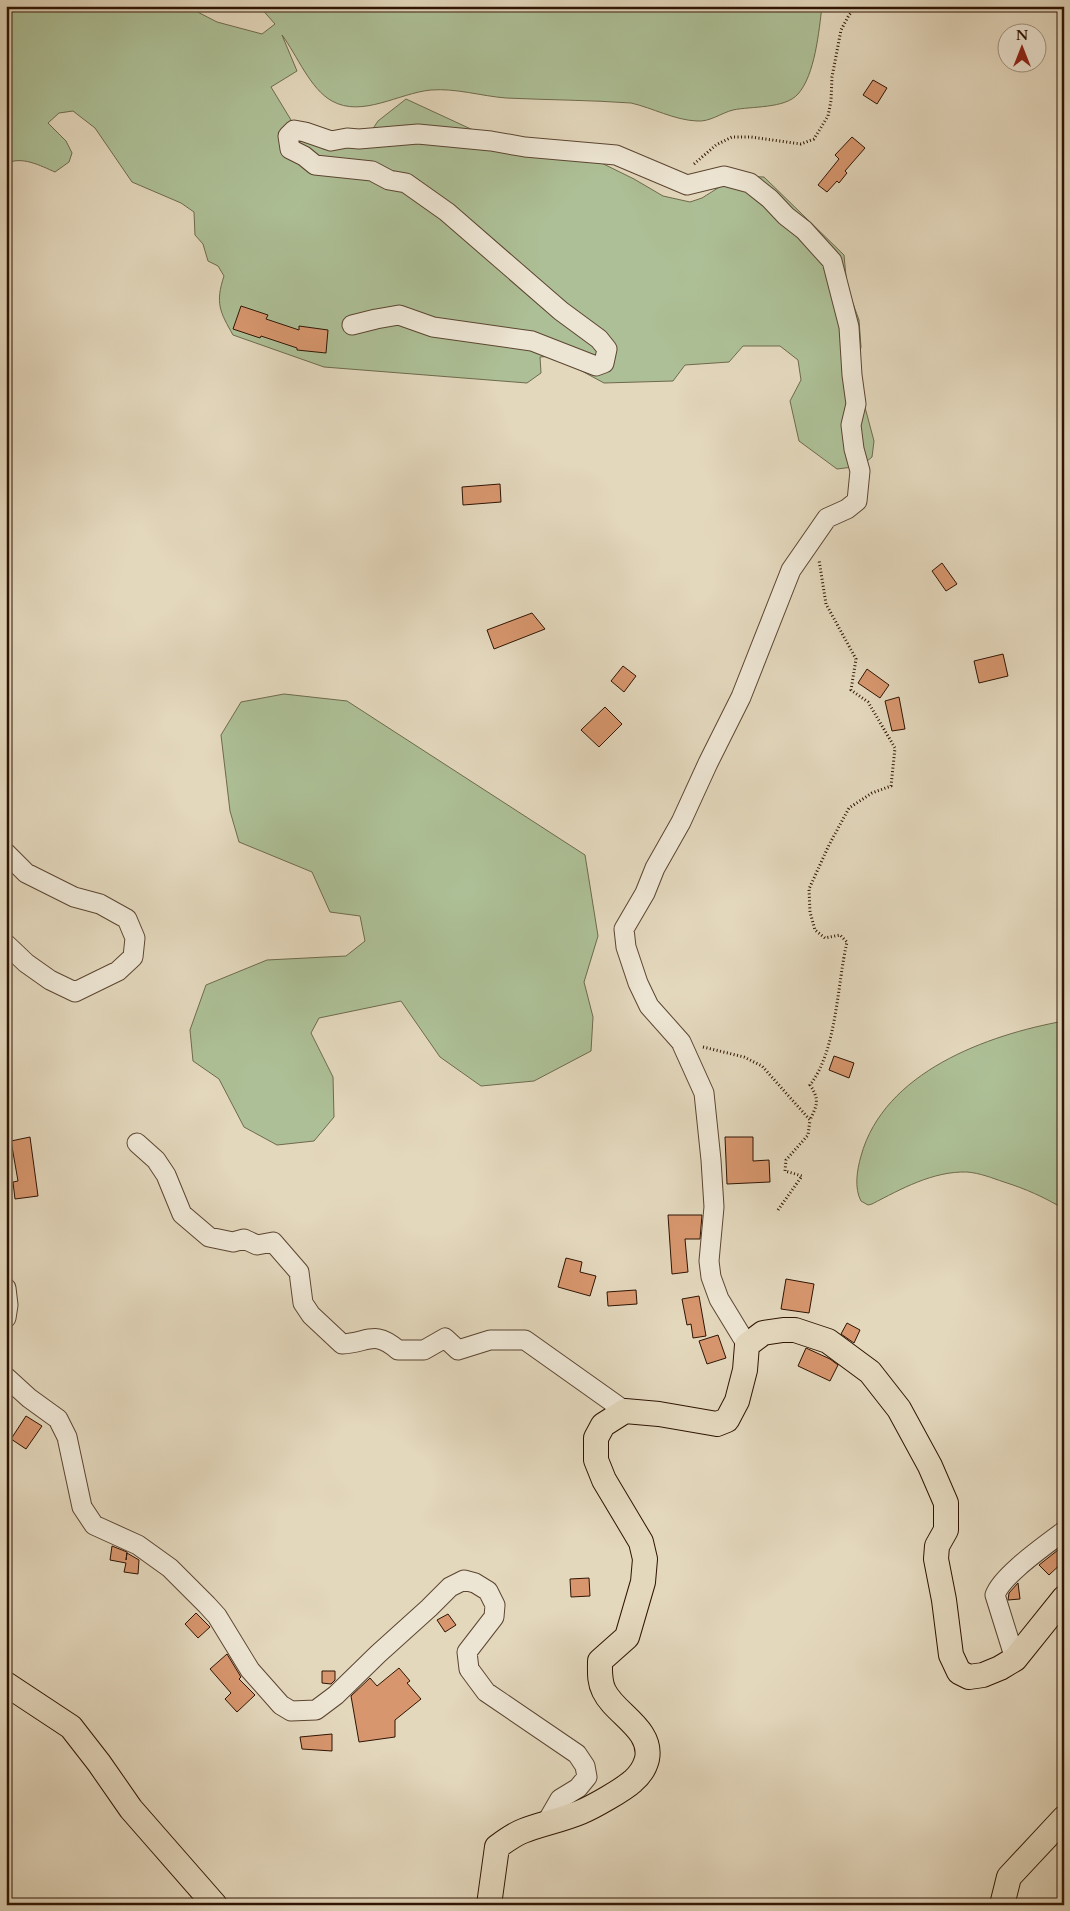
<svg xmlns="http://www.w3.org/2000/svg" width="1070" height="1911" viewBox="0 0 1070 1911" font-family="Cardo,serif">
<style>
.green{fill:#adbf96;stroke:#6e6a4c}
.building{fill:#d7966e;stroke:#2f1403}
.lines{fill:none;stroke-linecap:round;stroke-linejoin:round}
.minor-casing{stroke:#5c4531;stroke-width:21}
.major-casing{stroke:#2f1403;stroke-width:26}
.path{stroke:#2f1403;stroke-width:3;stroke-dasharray:1 2.5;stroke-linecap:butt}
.minor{stroke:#ede5d3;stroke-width:19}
.major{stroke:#e3d7bc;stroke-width:24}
</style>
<rect width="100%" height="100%" fill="#e3d7bc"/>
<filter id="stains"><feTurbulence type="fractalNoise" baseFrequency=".004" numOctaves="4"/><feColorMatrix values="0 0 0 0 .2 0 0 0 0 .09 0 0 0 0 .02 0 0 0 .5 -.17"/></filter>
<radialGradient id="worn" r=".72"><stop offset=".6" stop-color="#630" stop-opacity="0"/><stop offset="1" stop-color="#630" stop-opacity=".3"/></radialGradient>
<path class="green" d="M 6,6 L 186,6 L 217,22 L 262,34 L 275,24 L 259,6 L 822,6 C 819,31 815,75 798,94 C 785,109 751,106 733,110 C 721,113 710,122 697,121 C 674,120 653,108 631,103 C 590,100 548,100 506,98 C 481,96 456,88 431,90 C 399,93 362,118 332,101 C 310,89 297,55 282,35 L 297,71 L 271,87 L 291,120 L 323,149 L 362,145 L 378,121 L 406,99 L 473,130 L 563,144 L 634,179 L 663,196 L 690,202 L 702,198 L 737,176 L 764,177 L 844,255 L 847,287 L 859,320 L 861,347 L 855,370 L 874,441 L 872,457 L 861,466 L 837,469 L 799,441 L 790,401 L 801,380 L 798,360 L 780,346 L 743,346 L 729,362 L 685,365 L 673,381 L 604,383 L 554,356 L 540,357 L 541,373 L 527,383 L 324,367 L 233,335 C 220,312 215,303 224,276 L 218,266 L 208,261 L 203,244 L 195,235 L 194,212 L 181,203 L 132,182 L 95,128 L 73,111 L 59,113 L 48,123 L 66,141 L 72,153 L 69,162 L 55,172 C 41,166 21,155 6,164 Z
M 284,694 L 347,701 L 585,855 L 598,936 L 584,982 L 593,1017 L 591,1051 L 534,1081 L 481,1086 L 440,1057 L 401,1001 L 319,1018 L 311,1033 L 333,1077 L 334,1117 L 314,1141 L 277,1145 L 244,1127 L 219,1079 L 193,1061 L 190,1030 L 206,985 L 267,960 L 346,956 L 365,941 L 360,916 L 330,912 L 312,872 L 239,842 L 230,811 L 221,735 L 241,702 Z
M 1064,1021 L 1064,1209 C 1044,1197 1026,1189 1004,1182 C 992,1178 980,1173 967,1172 C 933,1171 901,1189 872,1204 L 868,1205 L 861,1201 C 854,1188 857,1170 861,1156 C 884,1072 987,1035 1064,1021 Z"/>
<path class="building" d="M 873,80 L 887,88 L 877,104 L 863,95 Z
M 852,137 L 865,148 L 845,171 L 847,173 L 839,183 L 837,181 L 827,192 L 818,185 L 839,159 L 835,155 Z
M 241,306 L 268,315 L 266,319 L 299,330 L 299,326 L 328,330 L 326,353 L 297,350 L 297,348 L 261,336 L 260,338 L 233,329 Z
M 500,484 L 501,502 L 463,505 L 462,487 Z
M 942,563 L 957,584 L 946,591 L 932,571 Z
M 532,613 L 545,629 L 494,649 L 487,630 Z
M 1003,654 L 1008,676 L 979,683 L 974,661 Z
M 623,666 L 636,676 L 624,692 L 611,681 Z
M 867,669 L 889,685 L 880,698 L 858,683 Z
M 899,697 L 905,729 L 892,731 L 885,701 Z
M 605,707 L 622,724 L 599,747 L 581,730 Z
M 834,1056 L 854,1063 L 849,1078 L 829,1070 Z
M 30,1137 L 38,1196 L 15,1199 L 13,1182 L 18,1181 L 11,1141 Z
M 725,1137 L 753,1137 L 753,1161 L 769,1160 L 770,1182 L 727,1184 Z
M 668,1215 L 702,1215 L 700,1239 L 685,1239 L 688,1272 L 672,1274 Z
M 566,1258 L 582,1262 L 580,1272 L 596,1276 L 590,1296 L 558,1287 Z
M 786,1279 L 814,1284 L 809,1313 L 781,1309 Z
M 636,1290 L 637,1304 L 608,1306 L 607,1292 Z
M 699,1296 L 706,1336 L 693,1338 L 691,1324 L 687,1325 L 682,1299 Z
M 847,1323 L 860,1330 L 854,1343 L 841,1334 Z
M 718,1335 L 726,1358 L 707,1364 L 699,1341 Z
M 806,1348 L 830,1359 L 838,1365 L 830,1381 L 798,1366 Z
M 26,1416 L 42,1426 L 26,1449 L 11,1439 Z
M 112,1546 L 127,1552 L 126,1560 L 127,1553 L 139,1560 L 138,1574 L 124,1572 L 126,1563 L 110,1560 Z
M 1058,1550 L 1064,1556 L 1064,1561 L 1049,1575 L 1039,1565 Z
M 589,1578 L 590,1596 L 571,1597 L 570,1579 Z
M 1018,1583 L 1020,1599 L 1008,1600 L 1009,1593 Z
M 196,1613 L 210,1627 L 198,1638 L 185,1624 Z
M 448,1614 L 456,1625 L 445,1632 L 437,1620 Z
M 227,1654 L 241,1677 L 239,1679 L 255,1695 L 237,1712 L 225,1699 L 231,1693 L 210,1669 Z
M 399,1668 L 410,1681 L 407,1683 L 421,1699 L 395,1720 L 395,1737 L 359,1742 L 351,1696 L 370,1678 L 377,1686 Z
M 322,1671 L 335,1671 L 335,1680 L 331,1684 L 322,1683 Z
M 332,1734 L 332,1751 L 302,1749 L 300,1737 Z"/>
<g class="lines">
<defs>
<path id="minor" d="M 352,325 L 376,319 L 399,315 L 433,327 L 532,341 L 596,366 L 604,363 L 607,349 L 599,339 L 561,311 L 447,212 L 406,183 L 389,180 L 372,171 L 315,165 L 304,156 L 290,149 L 288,136 L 294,130 L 305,132 L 331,141 L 347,138 L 359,139 L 418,134 L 491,141 L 525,147 L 616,155 L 687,185 L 724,176 L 750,183 L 770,199 L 786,216 L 804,230 L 832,261 L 849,327 L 852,375 L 856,404 L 851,425 L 854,449 L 860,471 L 857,501 L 847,509 L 827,518 L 791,570 L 741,697 L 708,763 L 681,822 L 655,868 L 645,893 L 624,929 L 626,947 L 638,983 L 649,1006 L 681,1042 L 704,1093 L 711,1160 L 714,1207 L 709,1261 L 711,1277 L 719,1299 L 747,1345
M 6,853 L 26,873 L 74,897 L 100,904 L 127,919 L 135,938 L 133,957 L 118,971 L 75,992 L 50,980 L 26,963 L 6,944
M 137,1143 L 156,1160 L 166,1175 L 182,1214 L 209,1237 L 233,1242 L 244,1239 L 257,1245 L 273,1242 L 299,1272 L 303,1303 L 311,1315 L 342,1344 C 368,1343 374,1329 398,1350 L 424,1350 L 445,1338 L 458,1350 L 490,1340 L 525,1340 L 625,1411
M 6,1288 L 8,1305 L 6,1318
M 6,1377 L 29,1398 L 58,1419 L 67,1437 L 82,1507 L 94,1525 L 138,1545 L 170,1568 L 207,1605 L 217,1616 L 250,1670 L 281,1705 L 291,1711 L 316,1710 L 336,1695 L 378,1654 L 429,1608 L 450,1587 L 464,1580 L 475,1583 L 488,1591 L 495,1605 L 494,1617 L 467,1652 L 469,1669 L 486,1692 L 577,1754 L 585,1766 L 587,1777 L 578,1788 L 560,1799 L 545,1825
M 1015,1659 L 995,1595 C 1002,1575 1046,1545 1064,1531"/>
<path id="major" d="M 6,1684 L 71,1727 L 99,1763 L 131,1809 L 215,1905
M 489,1905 L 497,1847 C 505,1841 513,1835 523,1831 C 541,1824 562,1820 581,1812 C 593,1807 623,1790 633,1781 C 640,1775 645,1767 647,1759 C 653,1729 615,1714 604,1691 C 599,1681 600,1672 600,1661 L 627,1637 L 643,1582 L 645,1559 L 641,1542 L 604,1480 L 596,1460 L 596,1438 L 603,1425 L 625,1411 L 659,1414 L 717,1424 L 727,1420 L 737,1401 L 745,1370 L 747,1345 L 763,1333 L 783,1330 L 795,1330 L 828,1341 L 870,1372 L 899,1409 L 930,1466 L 946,1503 L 946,1530 L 937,1546 L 936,1559 L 944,1600 L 951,1655 L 959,1672 L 969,1677 L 983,1675 L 1000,1668 L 1015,1659 L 1064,1598
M 1002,1905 L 1009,1877 L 1064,1818"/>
</defs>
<use href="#minor" class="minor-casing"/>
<use href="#major" class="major-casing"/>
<path class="path" d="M 694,164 L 716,145 L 732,137 L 751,137 L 801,144 L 814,139 L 828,116 L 831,101 L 832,77 L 841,30 L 849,15 L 857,6
M 703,1047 L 744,1057 L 762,1066 L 810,1120 C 817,1105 820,1100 810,1085 C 837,1050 837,985 847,942 L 840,935 L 825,938 L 815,930 L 810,912 L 809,889 L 829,845 L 849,808 L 872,793 L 891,786 L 895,748 L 868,702 L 851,690 L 856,659 L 826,604 L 819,560
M 778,1210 L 802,1176 L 785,1171 L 786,1160 L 808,1135 L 810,1120"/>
<use href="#minor" class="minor"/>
<use href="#major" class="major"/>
</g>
<rect width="1070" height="1911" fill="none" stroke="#e3d7bc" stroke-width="25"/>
<rect x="8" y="8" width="1055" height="1896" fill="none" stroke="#2f1403" stroke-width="2.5"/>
<rect x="12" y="12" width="1045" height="1886" fill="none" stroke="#2f1403"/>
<g transform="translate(1022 48)"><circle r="24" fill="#ede5d3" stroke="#a19180"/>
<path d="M0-4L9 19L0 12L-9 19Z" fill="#8f2418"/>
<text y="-8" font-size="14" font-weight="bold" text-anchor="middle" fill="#2f1403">N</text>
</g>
<rect width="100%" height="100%" filter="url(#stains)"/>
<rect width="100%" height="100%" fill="url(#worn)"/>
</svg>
